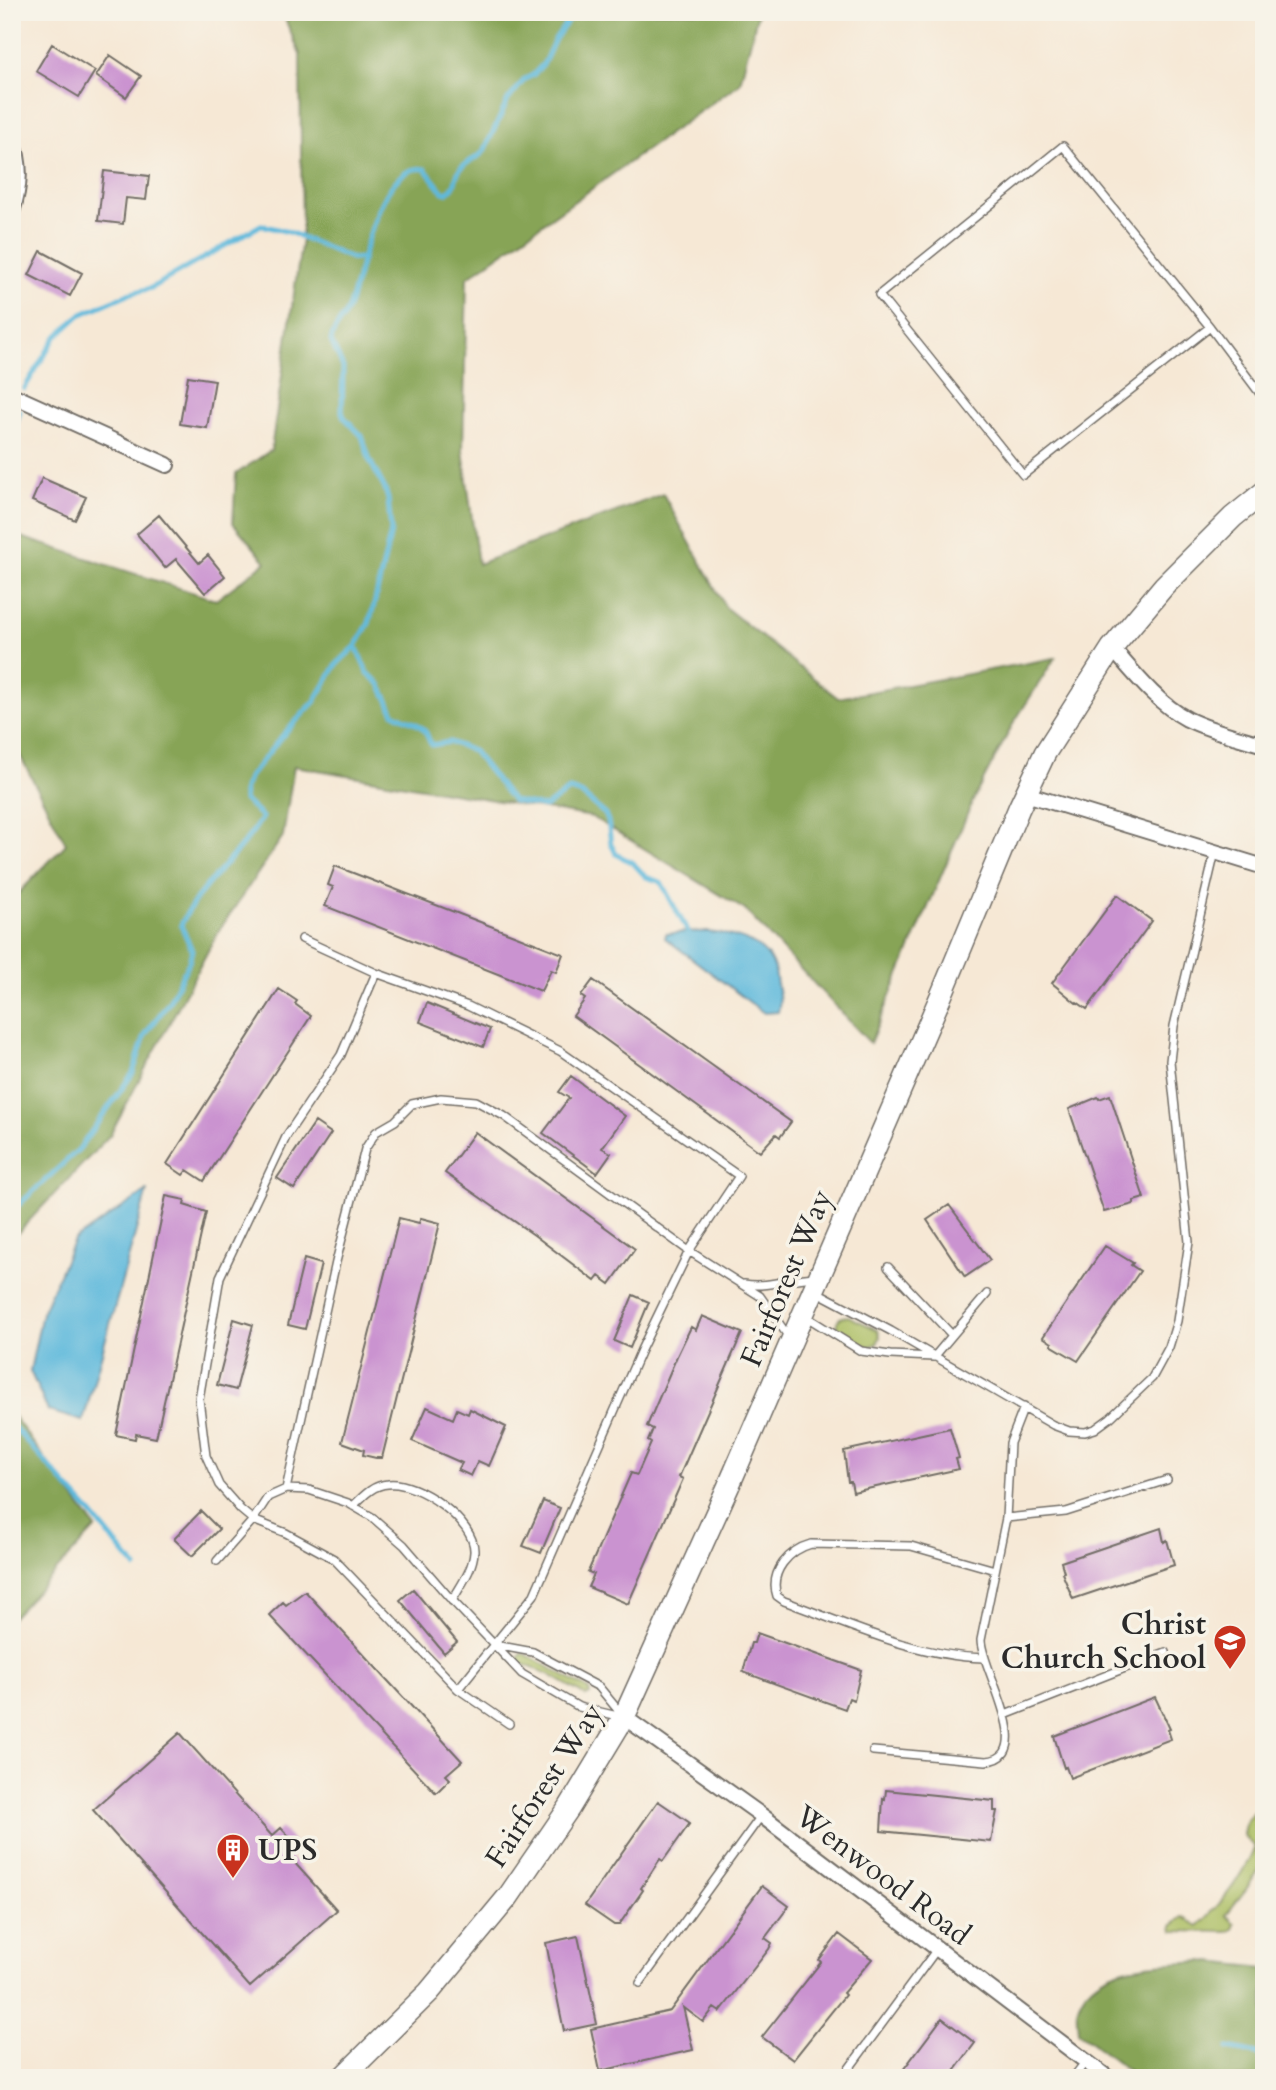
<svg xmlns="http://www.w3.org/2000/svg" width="1276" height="2090" viewBox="0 0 1276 2090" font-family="Cardo,serif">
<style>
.green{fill:#aabd61;stroke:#6a7446;stroke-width:2}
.forest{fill:#87a457;stroke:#596841;stroke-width:2}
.water{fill:#5eb9dc;stroke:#447284;stroke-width:2}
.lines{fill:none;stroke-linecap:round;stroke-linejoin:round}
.stream{stroke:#5eb9dc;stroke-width:5}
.building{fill:#ca93d0}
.service-casing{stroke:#726d66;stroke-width:10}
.minor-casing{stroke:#726d66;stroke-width:18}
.secondary-casing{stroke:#726d66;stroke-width:24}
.service{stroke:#fff;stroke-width:7}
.minor{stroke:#fff;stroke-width:14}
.secondary{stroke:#fff;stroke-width:21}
.labels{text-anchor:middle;stroke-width:7;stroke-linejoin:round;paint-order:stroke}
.street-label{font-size:30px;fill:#2b2b2b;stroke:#f7f3e8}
.poi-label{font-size:30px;font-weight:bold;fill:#2b2b2b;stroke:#f7f3e8;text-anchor:end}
</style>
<rect width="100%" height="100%" fill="#f7f3e8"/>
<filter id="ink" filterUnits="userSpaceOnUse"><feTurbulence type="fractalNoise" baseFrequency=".0143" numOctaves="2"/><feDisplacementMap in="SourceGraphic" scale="14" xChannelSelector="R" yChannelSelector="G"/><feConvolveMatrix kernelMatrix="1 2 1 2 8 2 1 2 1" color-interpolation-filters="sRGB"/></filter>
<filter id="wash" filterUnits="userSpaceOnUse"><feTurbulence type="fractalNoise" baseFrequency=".00686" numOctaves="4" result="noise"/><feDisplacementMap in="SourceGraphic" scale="28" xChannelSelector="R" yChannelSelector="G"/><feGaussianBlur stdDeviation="1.57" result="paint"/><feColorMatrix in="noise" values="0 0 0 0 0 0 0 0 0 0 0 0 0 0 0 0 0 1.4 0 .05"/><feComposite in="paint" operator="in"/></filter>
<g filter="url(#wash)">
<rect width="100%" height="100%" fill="#f6e8d5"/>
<path class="green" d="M 848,1316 L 878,1330 L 880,1337 L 877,1344 L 869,1347 C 860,1343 829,1335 838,1320 C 841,1316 843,1317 848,1316 Z
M 521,1654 L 525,1654 L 589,1690 L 590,1694 L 586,1696 L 548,1674 L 520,1663 L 518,1659 Z
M 1264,1807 L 1264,1862 L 1247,1888 L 1226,1915 L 1235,1924 L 1233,1929 L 1227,1932 L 1173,1931 L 1172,1926 L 1183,1917 L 1198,1926 C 1223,1903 1241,1878 1255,1847 L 1243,1835 C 1244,1821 1251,1812 1264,1807 Z"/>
<path class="forest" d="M 282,12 L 758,12 L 740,83 L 467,278 L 463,450 L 478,564 L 663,494 L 726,608 L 838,698 L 1055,658 L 1013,724 L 975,796 L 870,1043 L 745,910 L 592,817 L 294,766 L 283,836 L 218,932 L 110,1135 L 12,1239 L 12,900 L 66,844 L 12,740 L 12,534 L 216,600 L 266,562 L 233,523 L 236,474 L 271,450 L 302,239 L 300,54 Z
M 12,1414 L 96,1528 L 12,1618 Z
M 1202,1961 L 1264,1968 L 1264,2078 L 1138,2078 L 1078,2032 C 1078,2026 1076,2017 1077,2010 C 1091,1959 1160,1965 1202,1961 Z"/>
<path class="water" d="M 688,932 C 717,931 764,936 774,968 C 776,973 776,979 777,985 C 779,994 781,1002 778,1012 L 764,1013 L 665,938 L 666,934 Z
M 147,1191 L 83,1421 L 48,1411 L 30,1371 L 42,1313 L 74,1240 Z"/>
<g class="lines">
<path class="stream" d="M 24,389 L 55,338 L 80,315 L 128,294 L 151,288 L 261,225 L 289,232 L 353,259 L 362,258
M 12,436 L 20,411
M 356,646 L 367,672 L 380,684 L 394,713 C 403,719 417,721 424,730 C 429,735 427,740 432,745 L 450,742 L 473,751 L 513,801 L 545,807 L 569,790 L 580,793 L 605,814 L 608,821 L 611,844 L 616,854 L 633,863 L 646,877 L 661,882 L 688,932
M 12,1211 L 79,1149 L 133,1073 L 145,1035 L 169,1002 L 189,962 L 192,950 L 181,925 C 200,883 239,857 262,817 L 244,800 L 244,788 L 249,777 L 283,735 L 315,701 L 337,664 L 356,646 L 369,623 L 374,605 L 391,531 L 388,499 L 385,489 L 370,461 L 362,436 L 344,417 L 342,412 L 343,367 L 331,341 C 333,328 343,320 348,308 C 361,277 377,160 425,169 L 443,192 L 446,193 C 459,185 453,179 460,169 C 466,161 478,159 484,151 L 508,100 L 525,79 L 533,75 L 544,63 L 555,39 L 574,12
M 12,1425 L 90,1512 L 136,1568
M 1228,2048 L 1256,2054 L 1264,2058"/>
</g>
<g id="blocks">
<path class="building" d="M 52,44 L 95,71 L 79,97 L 36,71 Z
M 110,55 L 141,76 L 126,97 L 96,76 Z
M 104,171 L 149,176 L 146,200 L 126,198 L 123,224 L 98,221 Z
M 41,251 L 82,273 L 70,296 L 29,275 Z
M 188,376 L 215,380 L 207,428 L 180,424 Z
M 42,478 L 86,497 L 75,520 L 32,501 Z
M 159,515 L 199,563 L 208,555 L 225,576 L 205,593 L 176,559 L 165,568 L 137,534 Z
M 335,866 L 563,954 L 556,972 L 551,970 L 541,991 L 325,906 L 333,887 L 328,885 Z
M 1117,895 L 1152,921 L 1087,1009 L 1077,1002 L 1076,1003 L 1052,983 Z
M 593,980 L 791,1122 L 780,1137 L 776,1134 L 760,1152 L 573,1016 L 585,999 L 581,996 Z
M 279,989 L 297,1001 L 295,1004 L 311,1016 L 204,1181 L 187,1170 L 183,1175 L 167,1164 Z
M 427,1003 L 490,1029 L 483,1047 L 420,1022 Z
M 571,1076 L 625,1116 L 602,1148 L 611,1153 L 597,1173 L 543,1133 L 569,1098 L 559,1092 Z
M 1110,1095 L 1144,1198 L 1134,1201 L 1134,1204 L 1104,1212 L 1069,1109 L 1098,1097 L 1099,1099 Z
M 315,1122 L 331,1133 L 294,1189 L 277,1178 Z
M 475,1132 L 635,1249 L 610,1284 L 599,1276 L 595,1281 L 534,1235 L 445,1173 Z
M 166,1196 L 185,1200 L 184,1205 L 206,1212 L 156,1438 L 136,1434 L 135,1439 L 116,1435 Z
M 949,1205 L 990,1260 L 965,1277 L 927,1220 Z
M 399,1218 L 419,1223 L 421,1218 L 440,1223 L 382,1458 L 376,1458 L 363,1455 L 364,1450 L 342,1442 Z
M 1105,1246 L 1133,1263 L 1131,1265 L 1140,1271 L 1078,1361 L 1051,1345 L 1052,1343 L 1043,1337 Z
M 304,1259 L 321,1264 L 305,1329 L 288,1325 Z
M 633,1295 L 649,1302 L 630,1348 L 614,1341 Z
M 702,1316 L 742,1333 L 679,1477 L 683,1479 L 628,1604 L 588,1587 L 594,1574 L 588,1572 L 631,1473 L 637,1475 L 651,1443 L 648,1441 L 653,1429 L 647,1426 L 677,1356 L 691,1327 L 696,1330 Z
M 234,1319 L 253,1325 L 236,1390 L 217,1385 Z
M 427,1407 L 453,1419 L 457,1409 L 468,1414 L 470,1409 L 506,1427 L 489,1466 L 478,1461 L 471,1476 L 458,1470 L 462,1463 L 412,1441 Z
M 950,1428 L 959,1458 L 956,1459 L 959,1469 L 853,1492 L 851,1482 L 848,1482 L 844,1451 Z
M 543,1501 L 560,1508 L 541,1553 L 523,1546 Z
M 201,1511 L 219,1529 L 192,1556 L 174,1539 Z
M 1161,1528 L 1164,1542 L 1167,1540 L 1174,1565 L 1073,1599 L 1062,1573 L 1064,1572 L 1061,1562 Z
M 413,1589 L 457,1642 L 444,1653 L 400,1600 Z
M 305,1591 L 462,1761 L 446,1775 L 450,1779 L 436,1793 L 269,1615 L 283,1602 L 286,1605 Z
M 757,1633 L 861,1670 L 854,1700 L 849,1698 L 845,1709 L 743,1672 L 751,1643 L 754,1643 Z
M 1155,1697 L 1170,1729 L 1168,1730 L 1171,1739 L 1070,1778 L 1066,1767 L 1064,1768 L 1054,1736 Z
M 180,1733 L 272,1836 L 281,1828 L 294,1842 L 284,1851 L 337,1910 L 250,1987 L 93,1810 Z
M 886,1790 L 994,1801 L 994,1811 L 997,1811 L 991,1842 L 881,1831 L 883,1798 L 885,1799 Z
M 658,1801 L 690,1823 L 663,1861 L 660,1859 L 641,1888 L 643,1890 L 619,1925 L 614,1925 L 585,1905 Z
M 762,1886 L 789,1906 L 765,1938 L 772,1943 L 769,1949 L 720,2012 L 714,2008 L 703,2022 L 683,2007 L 693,2050 L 600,2071 L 591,2029 L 670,2011 Z
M 839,1934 L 872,1959 L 843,1993 L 845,1995 L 793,2060 L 762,2037 L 821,1962 L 819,1960 Z
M 578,1936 L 597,2024 L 564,2031 L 546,1943 Z
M 942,2018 L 975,2043 L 949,2078 L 897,2078 Z"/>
</g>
</g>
<g filter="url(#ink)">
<use href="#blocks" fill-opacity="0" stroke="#726d66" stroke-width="2"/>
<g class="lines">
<defs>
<path id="service" d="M 1210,327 L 1023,475 L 879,295 L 1063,146 L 1210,327 L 1264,399
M 302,939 L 376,973
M 888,1267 L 952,1335
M 744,1284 C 769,1288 790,1278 815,1277
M 817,1292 L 891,1331 L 1053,1425 L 1069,1431 L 1085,1432 L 1095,1429 L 1110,1418 L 1152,1378 L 1169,1347 L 1177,1321 L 1189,1242 L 1170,1061 L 1174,1026 L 1215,852
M 805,1316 L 861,1351 L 890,1355 L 933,1357
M 934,1357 L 987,1294
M 286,1489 L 336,1262 L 365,1149 L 376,1132 L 395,1121 L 412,1104 L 441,1098 L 476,1101 L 504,1116 L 689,1251 L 760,1296 L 788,1336
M 353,1506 C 364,1495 373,1485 388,1484 C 417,1480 476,1522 474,1552 C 473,1570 460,1586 452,1601
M 1006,1518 L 1066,1512 L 1167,1480
M 217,1561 L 253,1520 L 268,1497 L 286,1489 L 309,1490 L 348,1503 L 372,1517 L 404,1545 L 448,1596 L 522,1674 L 579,1707 L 622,1717
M 495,1645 L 533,1652 L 599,1687 L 622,1715
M 983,1658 C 914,1656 848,1624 784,1601 L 777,1596 C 769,1572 789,1550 811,1544 L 911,1546 L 995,1570
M 458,1689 L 534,1595 L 641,1350 L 689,1251 L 739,1176 L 560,1051 L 468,1006 L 376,973 L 341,1055 L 287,1135 L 220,1277 L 199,1399 L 206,1456 L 219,1485 L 241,1510 L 253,1520 L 286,1533 L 334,1559 L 458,1689 L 509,1724
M 1005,1715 L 1166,1652
M 873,1751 L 986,1761 C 1039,1758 981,1669 981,1640 L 1006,1518 L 1010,1443 L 1024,1407
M 640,1983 L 761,1816
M 842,2078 L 937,1949
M 1073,2078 L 1086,2061"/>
<path id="minor" d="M 12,139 C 22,164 20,187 12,212
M 12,395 L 167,465
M 1112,648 C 1134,673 1157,703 1187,719 C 1211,731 1238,737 1264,745
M 1026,794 L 1264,867
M 624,1717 L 761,1815 L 1108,2078"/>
<path id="secondary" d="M 342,2078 L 429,1992 L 508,1897 L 569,1808 L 624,1717 L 729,1485 L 941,996 L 1019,808 L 1045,753 L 1112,648 L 1164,586 L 1233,517 L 1264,492"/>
</defs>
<use href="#service" class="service-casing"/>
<use href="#minor" class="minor-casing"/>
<use href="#secondary" class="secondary-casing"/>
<use href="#service" class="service"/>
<use href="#minor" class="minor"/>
<use href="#secondary" class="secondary"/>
</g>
</g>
<defs>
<symbol id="school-pin" viewBox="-11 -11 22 30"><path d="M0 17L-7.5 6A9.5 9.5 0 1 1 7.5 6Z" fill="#c8321e" stroke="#f7f3e8"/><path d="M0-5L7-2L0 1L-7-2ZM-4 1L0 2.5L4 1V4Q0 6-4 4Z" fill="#fff"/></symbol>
<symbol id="building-pin" viewBox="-11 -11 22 30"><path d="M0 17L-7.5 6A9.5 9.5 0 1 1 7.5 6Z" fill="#c8321e" stroke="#f7f3e8"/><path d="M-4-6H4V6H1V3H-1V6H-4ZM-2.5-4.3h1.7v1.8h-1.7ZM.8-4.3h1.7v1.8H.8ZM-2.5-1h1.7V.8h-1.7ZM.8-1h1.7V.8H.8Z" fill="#fff"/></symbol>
</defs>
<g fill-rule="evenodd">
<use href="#school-pin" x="1211" y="1622" width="38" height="52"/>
<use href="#building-pin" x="214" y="1831" width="38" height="52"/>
</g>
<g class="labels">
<g class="street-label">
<text transform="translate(786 1278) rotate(-67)" y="10">Fairforest Way</text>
<text transform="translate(544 1785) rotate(-57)" y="10">Fairforest Way</text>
<text transform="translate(883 1875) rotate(37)" y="10">Wenwood Road</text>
</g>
<g class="poi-label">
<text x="1206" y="1634">Christ<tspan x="1206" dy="34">Church School</tspan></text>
<text x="258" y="1860" text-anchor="start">UPS</text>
</g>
</g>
<rect width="1276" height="2090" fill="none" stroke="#f7f3e8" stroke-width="42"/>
</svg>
